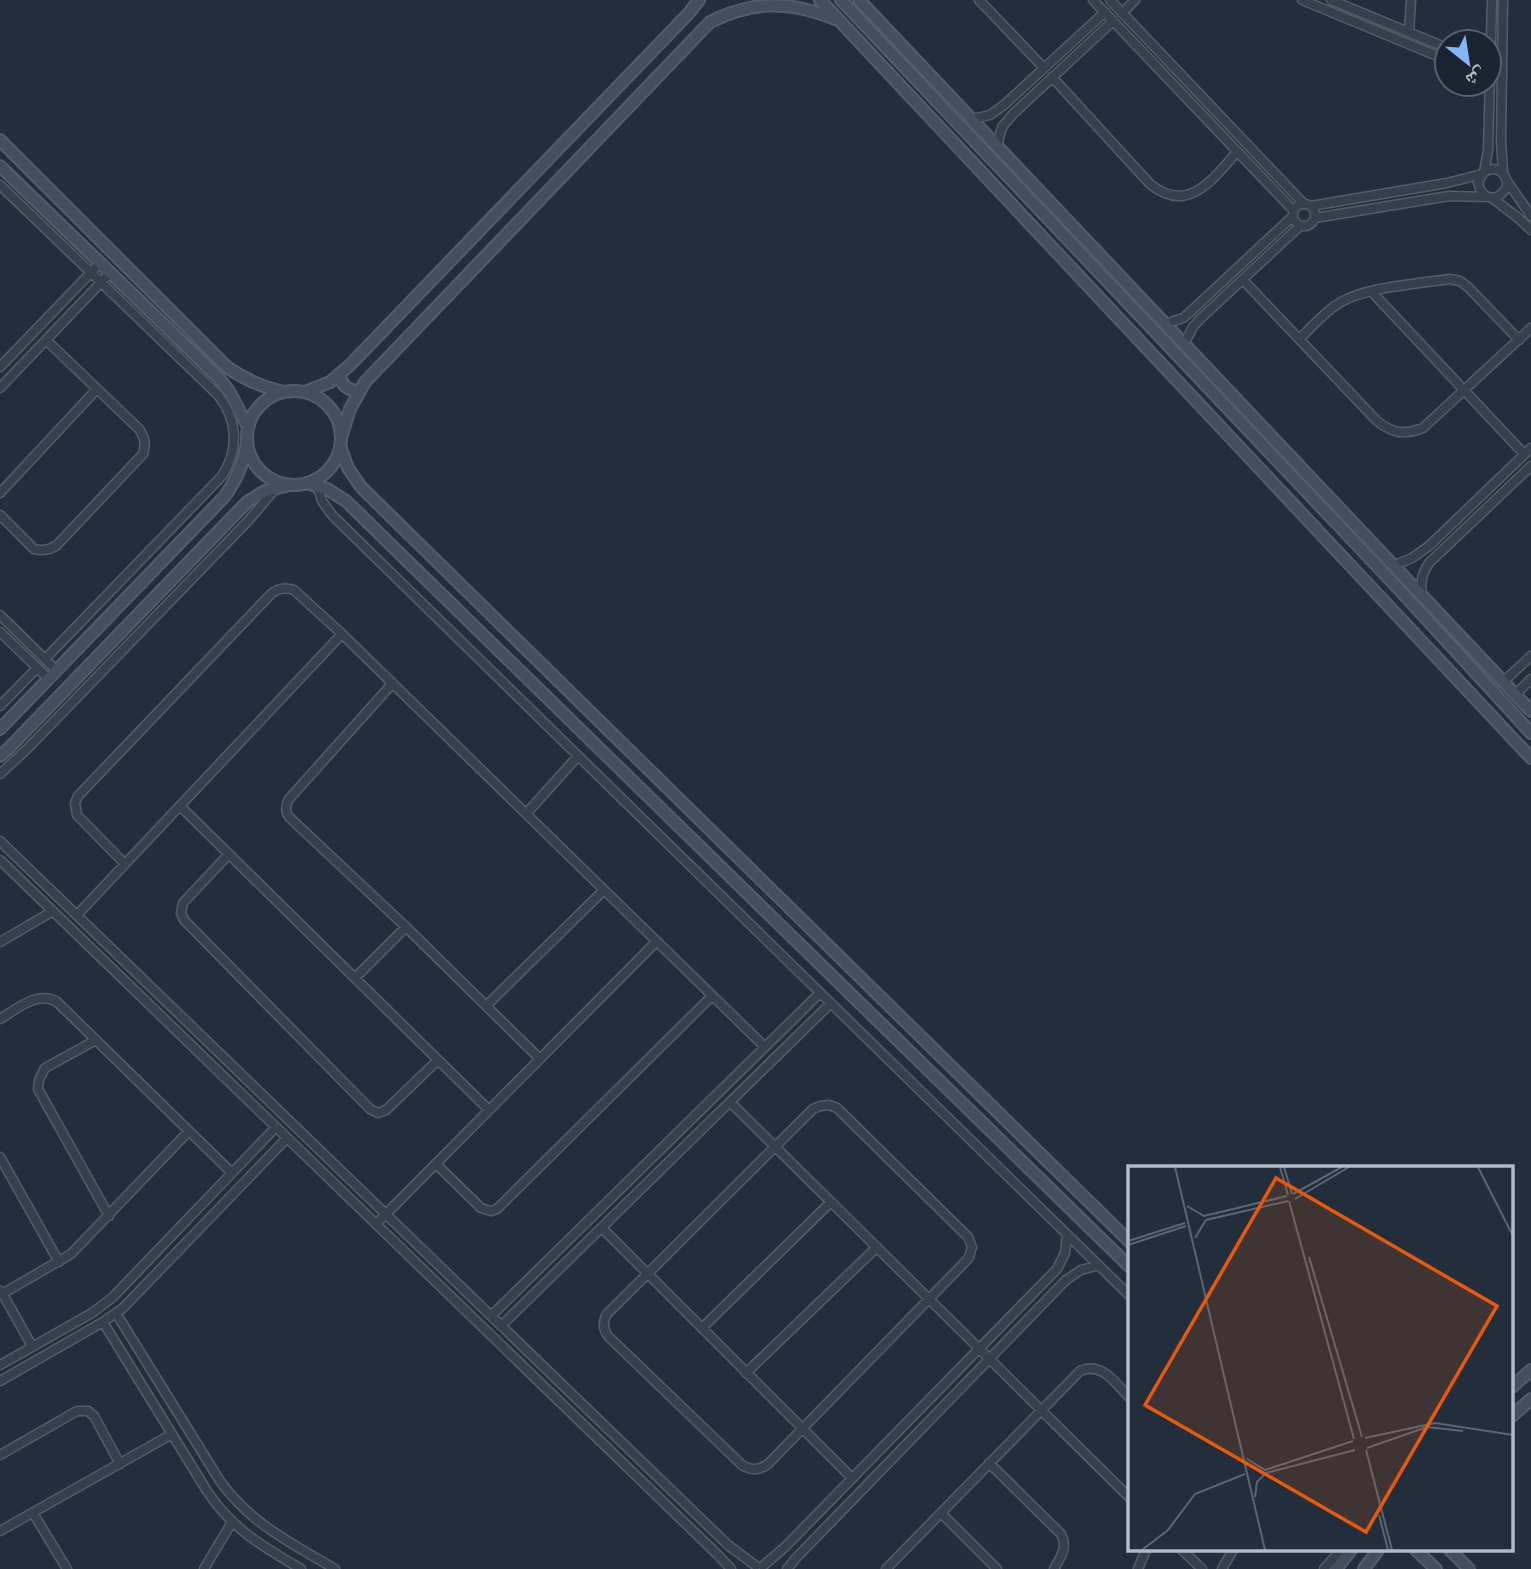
<svg xmlns="http://www.w3.org/2000/svg" width="1531" height="1569" viewBox="0 0 1531 1569" font-family="Raleway,'Noto Naskh Arabic',sans-serif">
<style>
.lines{fill:none;stroke-linecap:round;stroke-linejoin:round}
.street-casing{stroke:#545d69;stroke-width:11}
.secondary-casing{stroke:#545d69;stroke-width:14}
.street{stroke:#363f4b;stroke-width:8}
.secondary{stroke:#444f5e;stroke-width:10}
.inset-road{fill:none;stroke:#5b6673;stroke-width:2}
.view{fill:#e8590c;fill-opacity:0.15;stroke:#e8590c;stroke-width:3.5}
.inset-edge{fill:none;stroke:#b1bac7;stroke-width:3.5}
</style>
<rect width="100%" height="100%" fill="#222e3b"/>
<g class="lines">
<defs>
<path id="street" d="M 979,0 L 1044,68
M 1093,0 L 1293,210
M 1110,0 L 1303,203
M 1302,0 L 1447,60
M 1331,0 L 1447,48
M 1122,13 L 1135,0
M 1409,32 L 1411,0
M 1052,77 L 1150,184 C 1188,215 1213,179 1237,152
M 972,119 L 990,115 L 1004,105 L 1105,12
M 997,146 L 1002,127 L 1013,114 L 1113,21
M 1484,172 C 1496,165 1507,172 1507,186 C 1499,203 1481,201 1478,182 L 1484,172 L 1488,150 L 1492,0
M 1503,172 L 1501,141 L 1503,0
M 1507,181 L 1531,216
M 0,185 L 218,395 C 238,420 239,450 222,476 L 45,659
M 1492,198 L 1517,217 L 1531,230
M1293 215a11 11 0 1 1 22 0a11 11 0 1 1-22 0Z
M 1311,206 L 1447,183 L 1482,174
M 1315,218 L 1449,196 L 1488,197
M 1243,280 L 1377,421 C 1394,434 1403,435 1423,428 L 1531,328
M 1371,291 L 1524,454
M 1165,324 L 1183,318 L 1189,313 L 1292,217
M 1299,339 C 1312,327 1325,311 1341,302 C 1367,287 1418,284 1449,279 L 1460,281 L 1468,287 L 1519,340
M 1184,344 L 1193,327 L 1199,320 L 1300,226
M 0,367 L 100,263
M 0,388 L 110,273
M 317,485 L 322,501 L 332,515 L 1130,1296
M 0,493 L 97,389
M 0,515 L 34,549 C 44,551 49,550 57,545 L 143,454 C 146,443 145,438 139,429 L 46,340
M 1393,566 L 1412,558 L 1429,546 L 1531,448
M 1422,595 C 1420,582 1422,574 1429,563 L 1531,466
M 0,615 L 57,671
M 0,632 L 49,679
M 1503,682 L 1531,656
M 392,684 L 289,799 C 285,806 285,811 289,817 L 406,927 L 540,1059
M 1515,695 L 1531,679
M 0,706 L 37,668
M 0,774 L 29,747 L 248,521 L 276,488
M 180,806 L 489,1110
M 526,814 L 578,756
M 0,841 L 728,1545 L 756,1566
M 229,854 L 183,903 L 181,913 L 184,920 L 370,1109 L 378,1113 L 386,1110 L 438,1060
M 0,860 L 719,1556 L 731,1569
M 125,864 L 77,815 L 75,803 L 78,796 L 271,594 C 278,588 285,587 294,590 L 342,634 L 765,1047
M 77,915 L 342,634
M 0,942 L 53,911
M 355,978 L 406,927
M 486,1006 L 604,890
M 0,1019 C 17,1009 38,990 57,1002 L 232,1173
M 96,1040 L 45,1068 L 39,1080 L 38,1089 L 109,1216
M 730,1102 L 1130,1498
M 829,1105 L 837,1108 L 968,1237 L 972,1247 L 969,1257 L 966,1261 L 768,1464 C 760,1470 751,1471 742,1465 L 611,1339 C 603,1332 602,1323 607,1314 L 813,1109 L 820,1106 Z
M 0,1157 L 59,1262
M 436,1164 L 481,1208 L 491,1211 L 497,1209 L 712,996
M 376,1224 L 657,941
M 602,1228 L 852,1478
M 1,1291 L 32,1346
M 2,1294 L 71,1254 L 189,1131
M 116,1313 L 220,1481 C 250,1523 291,1543 335,1569
M 491,1316 L 820,993
M 103,1322 L 207,1491 C 232,1529 262,1546 301,1569
M 501,1326 L 831,1003
M 702,1328 L 831,1202
M 0,1365 L 92,1313 L 113,1297 L 276,1127
M 746,1373 L 877,1247
M 0,1381 L 103,1322 L 123,1308 L 287,1138
M 0,1455 L 77,1411 L 88,1411 L 94,1416 L 120,1464
M 989,1463 L 1061,1534 C 1068,1547 1061,1557 1054,1569
M 33,1513 L 67,1569
M 941,1513 L 997,1569
M 0,1531 L 172,1434
M 1182,1550 L 1202,1569
M 763,1566 L 785,1547 L 1057,1269 L 1065,1253 L 1067,1235
M 204,1569 L 232,1522
M 787,1569 L 796,1558 L 1066,1280 L 1081,1270 L 1099,1265
M 886,1569 L 1080,1371 C 1102,1361 1116,1384 1130,1398
M 1138,1569 L 1146,1550
M 1222,1569 L 1233,1550
M 1324,1569 L 1341,1550"/>
<path id="secondary" d="M 820,0 L 1531,758
M 841,0 L 1397,587 L 1531,733
M 859,0 L 1531,711
M 0,140 L 227,367 C 245,380 262,387 284,392
M 0,166 L 219,378 L 229,391 L 248,427
M 340,375 C 341,385 348,391 359,391
M247 438a47 47 0 1 1 94 0a47 47 0 1 1-94 0Z
M 305,392 L 330,382 L 350,365 L 689,13 L 699,0
M 341,438 L 350,409 L 365,382 L 710,22 C 754,0 790,1 835,19
M 340,446 L 348,468 L 361,487 L 1130,1242
M 306,483 L 327,489 L 346,501 L 1130,1267
M 0,729 L 225,496 C 237,479 244,463 247,443
M 0,756 L 9,748 L 247,502 L 265,491 L 290,485
M 1512,1387 L 1531,1370
M 1512,1416 L 1531,1399
M 1416,1550 L 1436,1569
M 1450,1550 L 1469,1569
M 1336,1569 L 1351,1550
M 1364,1569 L 1378,1550"/>
</defs>
<use href="#street" class="street-casing"/>
<use href="#secondary" class="secondary-casing"/>
<use href="#street" class="street"/>
<use href="#secondary" class="secondary"/>
</g>
<g transform="translate(1128 1166)">
<rect width="385" height="385" fill="#222e3b"/>
<path class="inset-road" d="M 47,1 L 137,384M 152,1 L 160,29M 156,1 L 164,28M 350,1 L 385,70M 165,28 L 214,1M 167,33 L 221,1M 161,35 L 226,273M 59,40 L 76,50 L 159,30M 67,72 L 78,54 L 160,35M 0,75 L 57,57M 0,79 L 58,60M 181,91 L 234,271M 237,272 L 307,257 L 385,269M 239,282 L 299,261 L 335,265M 238,284 L 264,384M 119,293 L 137,304 L 225,275M 127,331 L 129,316 L 138,307 L 227,284M 251,349 L 260,384M 14,384 L 40,364 L 67,328 L 117,308"/>
<path class="view" d="M 148,12 L 369,140 L 238,366 L 17,239 Z"/>
<rect width="385" height="385" class="inset-edge"/>
</g>
<g transform="translate(1468 63) rotate(150)"><circle r="33" fill="#1b2430" stroke="#57606c" stroke-width="2"/>
<path d="M0-5L12 26L0 18L-12 26Z" fill="#84b6f8"/>
<text y="-10" font-size="19" font-weight="bold" text-anchor="middle" fill="#b1bac7">ش</text>
</g>
</svg>
